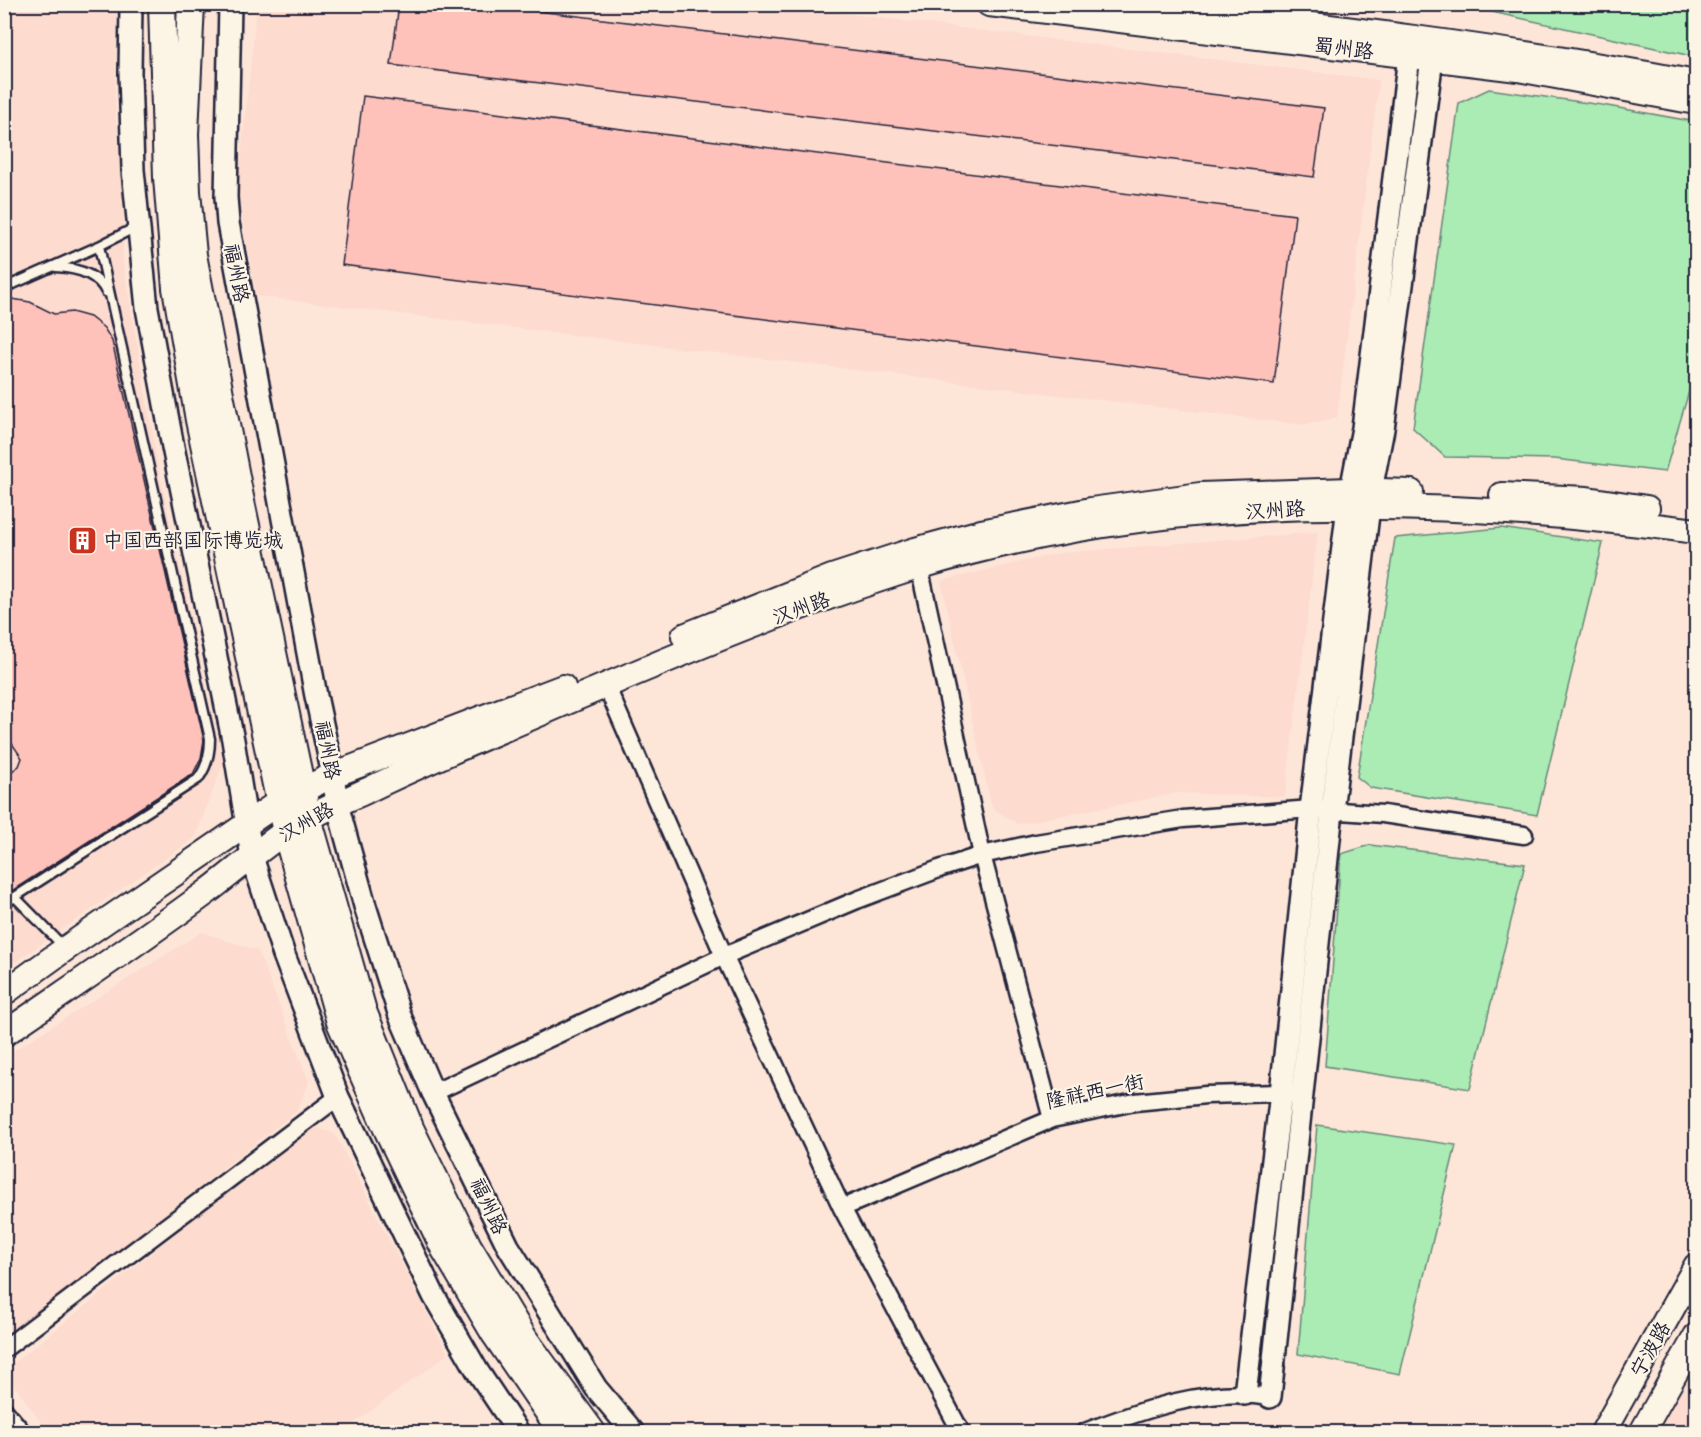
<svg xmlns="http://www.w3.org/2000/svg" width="1701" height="1437" viewBox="0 0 1701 1437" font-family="Dekko,'LXGW WenKai TC',sans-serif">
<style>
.built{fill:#fddbcf}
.green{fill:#abebb4;stroke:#668678;stroke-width:1.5}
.building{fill:#fec2bb;stroke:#22223b;stroke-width:1.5}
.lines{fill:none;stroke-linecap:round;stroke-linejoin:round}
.service-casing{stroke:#22223b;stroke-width:13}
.minor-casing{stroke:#22223b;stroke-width:21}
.tertiary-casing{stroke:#22223b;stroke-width:26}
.secondary-casing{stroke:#22223b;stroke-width:28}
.primary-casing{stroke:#22223b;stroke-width:30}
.service{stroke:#fcf5e5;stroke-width:8}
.minor{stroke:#fcf5e5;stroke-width:16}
.tertiary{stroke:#fcf5e5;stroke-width:21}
.secondary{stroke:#fcf5e5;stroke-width:24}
.primary{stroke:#fcf5e5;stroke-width:26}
.labels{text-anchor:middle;stroke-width:4.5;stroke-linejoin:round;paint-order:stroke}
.street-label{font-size:20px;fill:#22223b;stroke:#fcf5e5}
.poi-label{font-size:20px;fill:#22223b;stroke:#fcf5e5;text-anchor:start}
</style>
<rect width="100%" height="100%" fill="#fde6d8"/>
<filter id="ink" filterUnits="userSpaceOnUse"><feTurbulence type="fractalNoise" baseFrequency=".0167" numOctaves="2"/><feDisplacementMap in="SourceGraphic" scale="12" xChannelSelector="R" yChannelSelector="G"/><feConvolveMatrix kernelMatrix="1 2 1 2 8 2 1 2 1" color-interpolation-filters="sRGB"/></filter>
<g filter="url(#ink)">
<path class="built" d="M 5,5 L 117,5 L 115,103 L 124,220 L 123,262 L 158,466 L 223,763 L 195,838 L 5,969 Z
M 257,5 L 777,5 L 1379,80 L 1337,418 L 1303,425 L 256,296 L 237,192 Z
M 1318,532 L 1285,797 L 1178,793 L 1018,824 L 992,808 L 941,581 L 1059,553 Z
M 202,932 L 258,951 L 309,1082 L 297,1111 L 5,1338 L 5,1056 Z
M 311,1125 L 335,1134 L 448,1354 L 342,1432 L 48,1432 L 4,1371 Z
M 1696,1365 L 1696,1432 L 1658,1432 Z"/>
<path class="green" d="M 1460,5 L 1696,5 L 1696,57 Z
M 1489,89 L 1602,105 L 1696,122 L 1696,368 L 1665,472 L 1555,459 L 1445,457 L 1413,428 L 1459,103 Z
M 1501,528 L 1603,543 L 1537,815 L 1371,788 L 1357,777 L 1395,538 Z
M 1370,845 L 1525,864 L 1470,1089 L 1325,1066 L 1341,854 Z
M 1317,1125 L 1456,1145 L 1400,1374 L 1298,1354 Z"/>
<path class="building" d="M 399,4 L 480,4 L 1324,108 L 1314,177 L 391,65 Z
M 363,96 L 1295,215 L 1274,384 L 342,265 Z
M 12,299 L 30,302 L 54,314 L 72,312 L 90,317 L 104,328 L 112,341 L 204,740 L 201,758 L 193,774 L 4,896 L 4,777 L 19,766 L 22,758 L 4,732 L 4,301 Z"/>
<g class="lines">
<defs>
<path id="service" d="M 56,267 C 75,268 97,273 106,292
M 4,288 L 99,246 L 138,226
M 15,897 L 63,946
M 4,904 L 198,779 C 207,767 210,754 210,739 L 99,246"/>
<path id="minor" d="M 917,557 L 982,855 L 1052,1119
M 606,685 L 724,956 L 842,1208 L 961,1432
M 433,1093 L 724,956 L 857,900 L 939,869 L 982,855 L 1036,843 L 1183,819 L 1311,809 L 1383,814 L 1524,835
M 842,1208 L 1052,1119 L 1135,1102 L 1206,1095 L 1281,1093 L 1292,1094
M 4,1349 L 338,1097
M 4,1410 L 22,1432
M 1085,1432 C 1142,1410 1208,1386 1270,1397"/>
<path id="tertiary" d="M 131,4 L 130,73 L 133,170 L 147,308 L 173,447 L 233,740 L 252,857 L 284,955 L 338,1097 L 434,1296 L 478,1372 L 518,1432
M 230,4 L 226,197 L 228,223 L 316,696 L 333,775 L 337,804 L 365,906 L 400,1016 L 433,1093 L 508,1246 L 596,1388 L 633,1432
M 1245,1394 L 1281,1093 L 1311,809 L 1348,506 L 1363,428 L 1411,40
M 1270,1397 L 1332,811 L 1371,490 L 1383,429 L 1434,43"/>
<path id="secondary" d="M 989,4 L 1518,69 L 1696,102
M 1134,4 C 1323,25 1510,48 1696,83
M 1502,495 L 1587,499 L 1647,508
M 684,636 L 832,577 L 915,550 L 981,532 L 1091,510 L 1200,495 L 1350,490 L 1411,492
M 4,993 L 65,949 L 279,802 L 333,775 L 563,687
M 4,1034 C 72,987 141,941 207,892 C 233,872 259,850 286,831 C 312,814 340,803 368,790 C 431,759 496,733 560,705 C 677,655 796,605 918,567 C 1169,490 1439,497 1696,531
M 1603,1432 L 1696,1266
M 1642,1432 L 1696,1336"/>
<path id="primary" d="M 162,4 L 167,178 L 176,288 L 199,420 L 286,832 L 340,1022 L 388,1131 L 444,1248 L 495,1334 L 562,1432
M 191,4 L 185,134 L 187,192 L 193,255 L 240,497 L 308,818 L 363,1011 L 411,1130 L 468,1246 L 525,1340 L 592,1432"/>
</defs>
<use href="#service" class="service-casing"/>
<use href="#minor" class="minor-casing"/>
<use href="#tertiary" class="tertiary-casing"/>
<use href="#secondary" class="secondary-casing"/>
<use href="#primary" class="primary-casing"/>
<use href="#service" class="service"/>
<use href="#minor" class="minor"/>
<use href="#tertiary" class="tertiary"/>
<use href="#secondary" class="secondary"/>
<use href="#primary" class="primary"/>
</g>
</g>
<defs>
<symbol id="building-square" viewBox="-11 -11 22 22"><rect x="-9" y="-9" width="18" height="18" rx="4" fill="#c8321e" stroke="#fcf5e5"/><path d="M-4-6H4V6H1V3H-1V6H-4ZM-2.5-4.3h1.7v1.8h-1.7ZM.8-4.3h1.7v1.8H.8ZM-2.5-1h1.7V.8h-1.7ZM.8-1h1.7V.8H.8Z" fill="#fff"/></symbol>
</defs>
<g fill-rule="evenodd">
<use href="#building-square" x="66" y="524" width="33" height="33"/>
</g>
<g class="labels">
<g class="street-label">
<text transform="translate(1344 48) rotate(7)" y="7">蜀州路</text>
<text transform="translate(237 273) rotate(79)" y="7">福州路</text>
<text transform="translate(1275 510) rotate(-4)" y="7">汉州路</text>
<text transform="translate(801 608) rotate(-20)" y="7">汉州路</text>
<text transform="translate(328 750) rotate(79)" y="7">福州路</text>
<text transform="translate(306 822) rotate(-30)" y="7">汉州路</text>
<text transform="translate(1095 1091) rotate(-12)" y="7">隆祥西一街</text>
<text transform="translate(489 1206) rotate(65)" y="7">福州路</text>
<text transform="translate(1650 1349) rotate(-61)" y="7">宁波路</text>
</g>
<g class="poi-label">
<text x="103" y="547">中国西部国际博览城</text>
</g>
</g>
<rect width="1701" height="1437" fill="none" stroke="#fcf5e5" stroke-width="24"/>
<rect x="12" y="12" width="1677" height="1413" fill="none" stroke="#22223b" stroke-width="2" filter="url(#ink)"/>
</svg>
